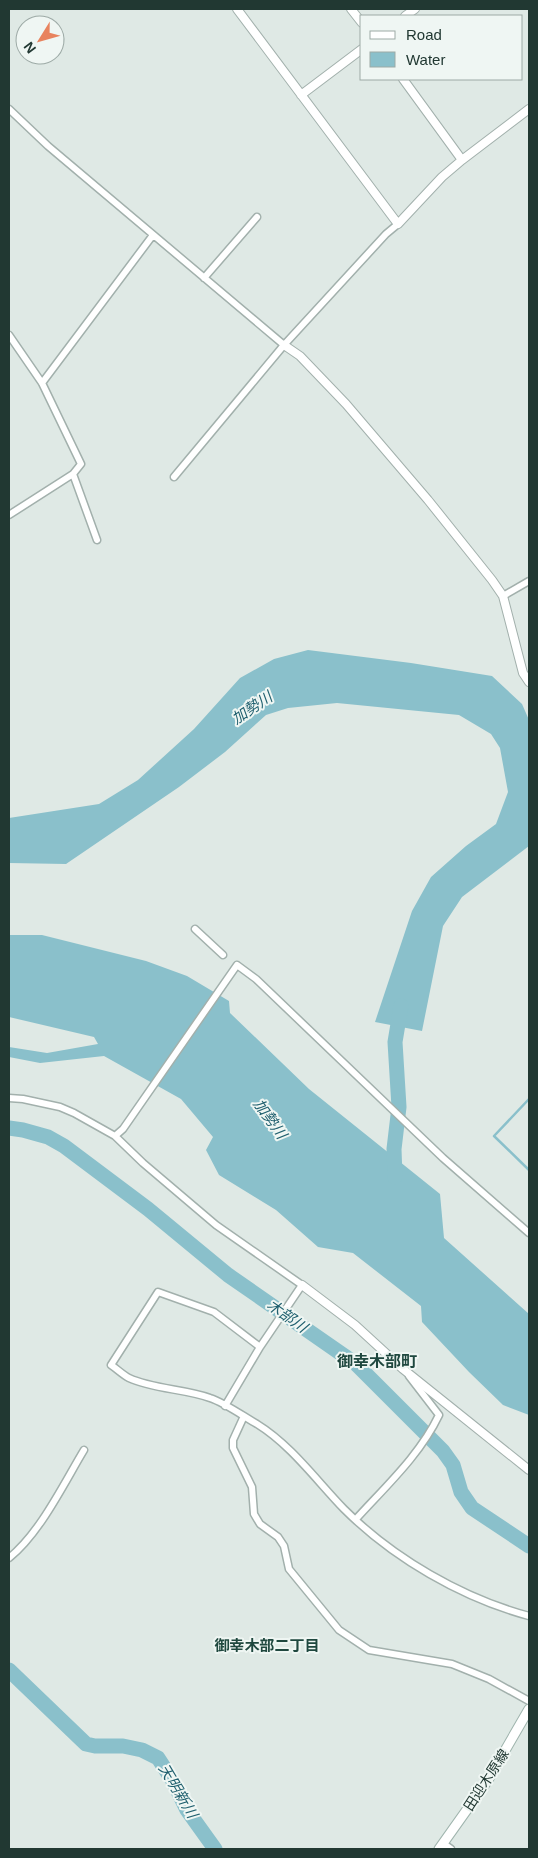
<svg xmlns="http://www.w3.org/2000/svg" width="538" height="1858" viewBox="0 0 538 1858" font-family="Arial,'Noto Sans JP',sans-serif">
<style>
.water{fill:#8ac0cb}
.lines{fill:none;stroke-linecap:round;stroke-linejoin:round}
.stream{stroke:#8ac0cb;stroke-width:2.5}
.river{stroke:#8ac0cb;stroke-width:15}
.minor-casing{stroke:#a2b0ac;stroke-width:9}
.tertiary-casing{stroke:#a2b0ac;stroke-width:10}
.secondary-casing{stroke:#9fb4ad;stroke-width:11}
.minor{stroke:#fff;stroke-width:6}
.tertiary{stroke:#fff;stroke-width:8}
.secondary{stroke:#fff;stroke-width:9}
.labels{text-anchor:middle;stroke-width:4;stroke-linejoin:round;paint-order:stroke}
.street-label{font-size:14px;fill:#213832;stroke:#eff6f3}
.water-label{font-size:15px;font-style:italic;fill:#20606f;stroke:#eff6f3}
.neighbourhood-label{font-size:15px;font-weight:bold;fill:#1f483f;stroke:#eff6f3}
.quarter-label{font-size:16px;font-weight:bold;fill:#1f483f;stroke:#eff6f3}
</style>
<rect width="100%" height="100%" fill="#dfe9e5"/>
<path class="water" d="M 308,650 L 411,663 L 492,676 L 522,704 L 529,720 L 529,846 L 462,897 L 443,926 L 422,1031 L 375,1022 L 412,911 L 431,877 L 466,846 L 496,824 L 508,792 L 500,748 L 491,734 L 459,715 L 337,703 L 288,708 L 266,715 L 225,752 L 179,787 L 66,864 L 9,863 L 9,818 L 99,804 L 138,780 L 194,729 L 240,678 L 274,659 Z
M 9,935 L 42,935 L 146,961 L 187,976 L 229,1001 L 230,1013 L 309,1089 L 440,1194 L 444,1238 L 529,1314 L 529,1415 L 503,1405 L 469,1372 L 422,1322 L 421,1306 L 353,1253 L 318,1247 L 276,1210 L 219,1175 L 206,1150 L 213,1137 L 181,1099 L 104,1056 L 40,1063 L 9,1057 L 9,1047 L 47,1053 L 98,1044 L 94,1037 L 9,1017 Z"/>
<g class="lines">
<path class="stream" d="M 529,1099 L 494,1136 L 529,1170"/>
<path class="river" d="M 9,1128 L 23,1130 L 48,1137 L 64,1146 L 148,1209 L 228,1275 L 356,1364 L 443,1451 L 453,1465 L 461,1492 L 472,1508 L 529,1546
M 395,1177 L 394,1149 L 399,1107 L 395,1042 L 401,1006
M 9,1670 L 86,1744 L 95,1746 L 123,1746 L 142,1750 L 158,1758 L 173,1781 L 187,1810 L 215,1849"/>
<defs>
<path id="minor" d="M 9,109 L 48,146 L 284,345
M 204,278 L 257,217
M 9,335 L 42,383 L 81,464 L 73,474 L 9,515
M 42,383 L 153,235
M 73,474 L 97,540
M 174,477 L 284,345 L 386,234 L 398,224
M 503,596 L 529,581
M 195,929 L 223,955
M 9,1098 L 23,1099 L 60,1107 L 74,1113 L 115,1136 L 143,1163 L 216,1225 L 302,1285 L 260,1347 L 225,1406
M 115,1136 L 123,1129 L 237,965 L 256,979 L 443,1158 L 529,1233
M 260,1347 L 214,1312 L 158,1292 L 111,1365 C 117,1369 123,1375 129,1378 C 152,1389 186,1389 210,1398 C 225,1403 243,1416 257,1424 C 291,1445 316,1480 344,1509 C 393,1558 462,1598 529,1616
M 244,1416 L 233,1440 L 233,1448 L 252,1487 L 254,1514 L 260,1524 L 278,1537 L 284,1546 L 289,1569 L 339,1630 L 369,1650 L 452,1664 L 489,1679 L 529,1701
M 356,1519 C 385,1487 420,1455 439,1415 L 409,1376
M 9,1558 C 40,1533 63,1485 84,1450
M 444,1844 L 451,1849"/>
<path id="tertiary" d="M 237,9 L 398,224 L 442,177 L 462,160 L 529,109
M 351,9 L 362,23
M 405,16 L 415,9
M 403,79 L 462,160
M 301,95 L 362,49
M 284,345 L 300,356 L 346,404 L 428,500 L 492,580 L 503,596 L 523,673 L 529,682
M 302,1285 L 355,1325 L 403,1369 L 529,1470"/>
<path id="secondary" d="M 439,1849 L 488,1780 L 529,1709"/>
</defs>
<use href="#minor" class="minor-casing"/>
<use href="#tertiary" class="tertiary-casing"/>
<use href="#secondary" class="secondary-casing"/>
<use href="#minor" class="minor"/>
<use href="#tertiary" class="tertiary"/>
<use href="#secondary" class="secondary"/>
</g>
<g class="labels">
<g class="street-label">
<text transform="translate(486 1780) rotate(-57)" y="5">田迎木原線</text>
</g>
<g class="water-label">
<text transform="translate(252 708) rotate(-34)" y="5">加勢川</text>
<text transform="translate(270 1119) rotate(54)" y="5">加勢川</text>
<text transform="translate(287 1316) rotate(35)" y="5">木部川</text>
<text transform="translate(178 1791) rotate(59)" y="5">天明新川</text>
</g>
<g class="neighbourhood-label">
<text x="267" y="1651">御幸木部二丁目</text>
</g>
<g class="quarter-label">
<text x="377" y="1367">御幸木部町</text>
</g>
</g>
<rect width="538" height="1858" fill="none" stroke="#213832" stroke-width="20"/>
<rect x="360" y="15" width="162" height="65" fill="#eff6f3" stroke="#9daaa6"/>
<rect x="370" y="31" width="25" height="8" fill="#ffffff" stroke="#9daaa6"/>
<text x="406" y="40" font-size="15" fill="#213832">Road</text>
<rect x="370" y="52" width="25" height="15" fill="#8ac0cb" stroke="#9daaa6"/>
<text x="406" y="65" font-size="15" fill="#213832">Water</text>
<g transform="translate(40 40) rotate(233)"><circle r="24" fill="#eff6f3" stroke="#9daaa6"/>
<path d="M0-4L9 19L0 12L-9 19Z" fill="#e8835e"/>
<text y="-8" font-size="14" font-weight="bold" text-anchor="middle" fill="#213832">N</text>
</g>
</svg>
